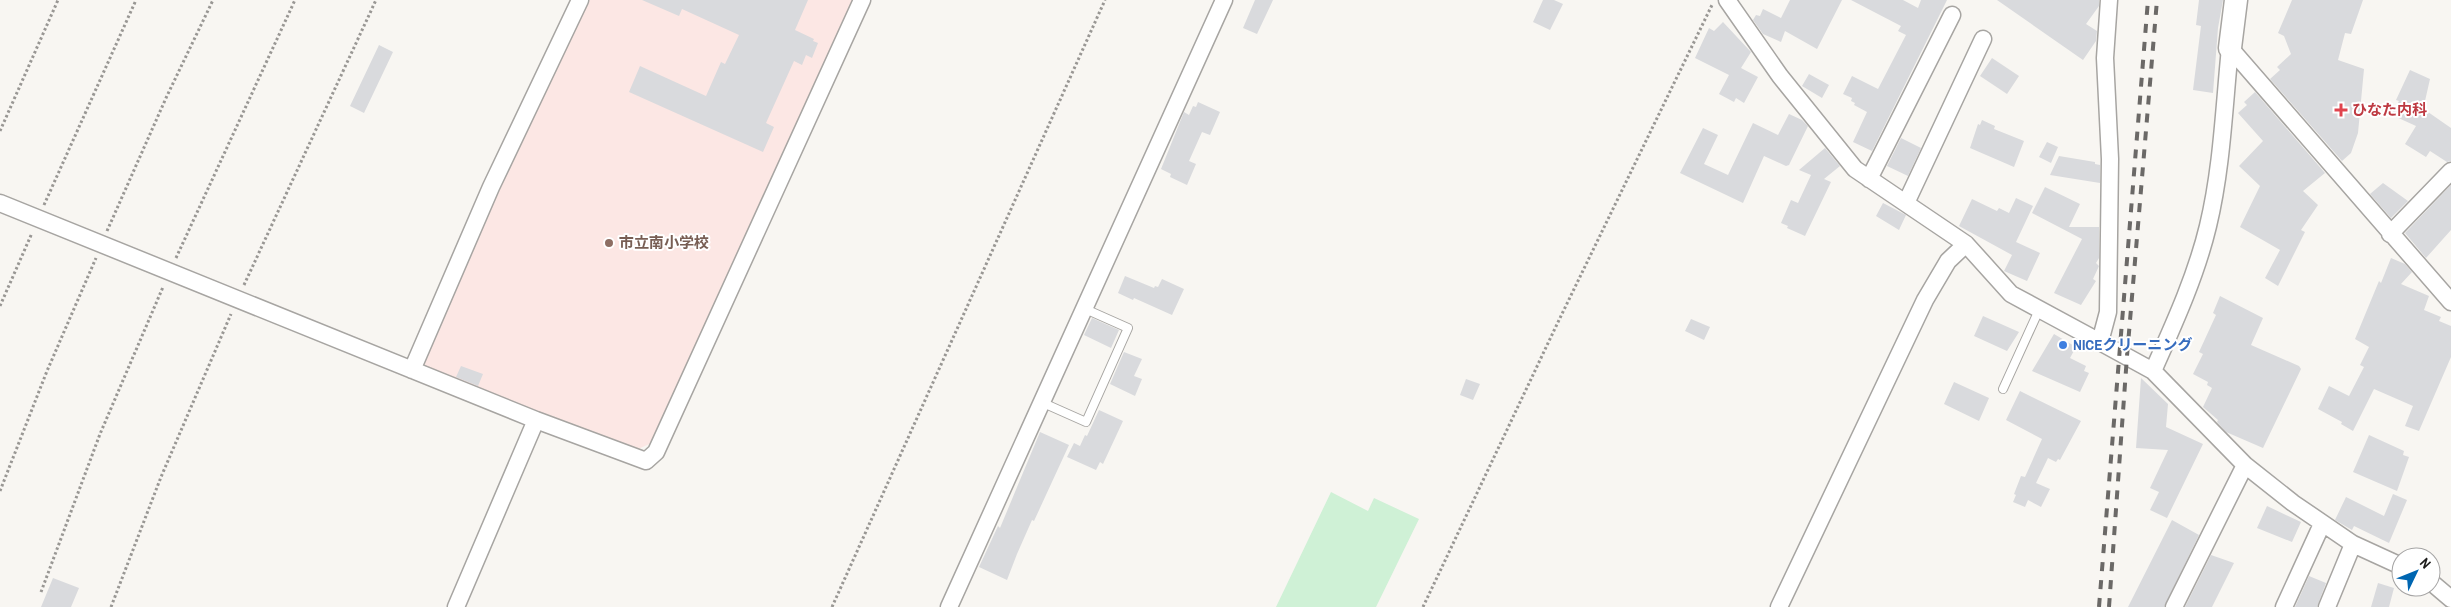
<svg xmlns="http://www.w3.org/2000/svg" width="2451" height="607" viewBox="0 0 2451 607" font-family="'Archivo Narrow','Noto Sans JP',sans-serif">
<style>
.education{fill:#fce7e4}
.green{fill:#cff1d6}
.building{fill:#d9dadd}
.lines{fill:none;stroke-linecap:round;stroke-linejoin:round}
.service-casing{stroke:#a7a5a2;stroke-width:10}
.minor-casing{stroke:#a7a5a2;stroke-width:19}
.secondary-casing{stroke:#a7a5a2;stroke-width:25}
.path{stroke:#999794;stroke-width:3;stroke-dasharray:2.5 2.5;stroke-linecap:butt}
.service{stroke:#fff;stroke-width:8}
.minor{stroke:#fff;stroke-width:16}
.secondary{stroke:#fff;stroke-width:22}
.rail{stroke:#6b6967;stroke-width:4;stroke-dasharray:9 9;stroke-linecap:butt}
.health-dot{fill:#e0444e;stroke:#fff;stroke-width:2}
.education-dot{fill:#8d6e63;stroke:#fff;stroke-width:2}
.shop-dot{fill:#3f7fe0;stroke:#fff;stroke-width:2}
.labels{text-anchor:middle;stroke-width:4;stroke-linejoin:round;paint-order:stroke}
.health-label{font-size:15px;font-weight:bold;fill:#be3a42;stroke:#fff;text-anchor:start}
.education-label{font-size:15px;font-weight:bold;fill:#785e54;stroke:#fff;text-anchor:start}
.shop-label{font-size:15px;font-weight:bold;fill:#366cbe;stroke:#fff;text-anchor:start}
</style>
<rect width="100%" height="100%" fill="#f8f6f2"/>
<path class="education" d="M 587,0 L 856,0 L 654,442 L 638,449 L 421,369 L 419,364 Z"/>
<path class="green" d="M 1331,492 L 1368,511 L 1374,498 L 1419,519 L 1376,607 L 1276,607 Z"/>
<path class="building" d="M 642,0 L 808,0 L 795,30 L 814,39 L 813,41 L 818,43 L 812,58 L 806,55 L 802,65 L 794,61 L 766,123 L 774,127 L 763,152 L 629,92 L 640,66 L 706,96 L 721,62 L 725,64 L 739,35 L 682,9 L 679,16 Z
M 1255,0 L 1273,0 L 1257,34 L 1243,28 Z
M 1543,0 L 1554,0 L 1563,4 L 1550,30 L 1533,22 Z
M 1790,0 L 1842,0 L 1817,49 L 1785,31 L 1781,42 L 1763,34 L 1753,20 L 1756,15 L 1760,16 L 1763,9 L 1781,18 Z
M 1851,0 L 1903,0 L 1918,8 L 1921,0 L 1947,0 L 1872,151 L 1853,142 L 1867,112 L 1854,105 L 1855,103 L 1851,101 L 1852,98 L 1843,94 L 1852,76 L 1878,89 L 1906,35 L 1898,31 L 1901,26 Z
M 1997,0 L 2099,0 L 2099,6 L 2086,24 L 2097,31 L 2096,41 L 2083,60 Z
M 2199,0 L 2223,0 L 2218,28 L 2213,93 L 2193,90 L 2201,26 L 2196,25 Z
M 2292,0 L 2363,0 L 2351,34 L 2345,33 L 2338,60 L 2364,69 L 2358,133 L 2351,153 L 2342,161 L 2270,79 L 2280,70 L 2277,67 L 2291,54 L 2284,36 L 2278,33 Z
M 1723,22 L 1751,52 L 1741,68 L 1758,77 L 1744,103 L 1736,98 L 1734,102 L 1719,94 L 1729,75 L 1695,58 L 1709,28 L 1714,31 Z
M 379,45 L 393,52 L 364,113 L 350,106 Z
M 1992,58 L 2019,76 L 2007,94 L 1980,76 Z
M 2410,70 L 2430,79 L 2425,101 L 2428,112 L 2451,128 L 2451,161 L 2447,162 L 2430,151 L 2426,157 L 2405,144 L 2416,126 L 2394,116 L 2395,113 L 2393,112 L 2399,101 L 2396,100 Z
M 1809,74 L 1829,85 L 1822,98 L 1802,86 Z
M 2255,92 L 2325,173 L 2303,191 L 2318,205 L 2301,230 L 2305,232 L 2278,286 L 2265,278 L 2280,250 L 2240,227 L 2260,186 L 2239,166 L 2263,141 L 2238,113 L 2247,105 L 2244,102 Z
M 1198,102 L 1220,112 L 1210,135 L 1202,132 L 1189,161 L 1196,164 L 1187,185 L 1170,177 L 1171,174 L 1161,169 L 1184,112 L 1189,115 L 1193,106 L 1196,107 Z
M 1789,114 L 1802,120 L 1808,126 L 1789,165 L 1786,166 L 1764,156 L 1743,203 L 1680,173 L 1703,128 L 1718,135 L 1704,164 L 1728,175 L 1753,123 L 1778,135 Z
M 1982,120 L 1995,126 L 1994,129 L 2024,141 L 2014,167 L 1970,148 L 1978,124 L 1980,125 Z
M 1901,138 L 1921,148 L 1908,176 L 1887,166 Z
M 2047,142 L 2058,147 L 2051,163 L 2039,157 Z
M 1825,148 L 1840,166 L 1824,179 L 1831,182 L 1805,236 L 1787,228 L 1788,226 L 1781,223 L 1791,200 L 1798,203 L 1811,175 L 1799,170 Z
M 2059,156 L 2095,162 L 2095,164 L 2100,165 L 2100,183 L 2050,175 Z
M 2383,183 L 2408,201 L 2391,218 L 2370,194 Z
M 2451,185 L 2451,230 L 2426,258 L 2405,233 Z
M 2045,187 L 2080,204 L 2069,227 L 2099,227 L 2099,258 L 2096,263 L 2099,266 L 2093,279 L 2096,281 L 2081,305 L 2054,293 L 2082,239 L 2032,213 Z
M 2016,198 L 2033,206 L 2016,242 L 2040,253 L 2027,281 L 2004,271 L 2012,255 L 1959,226 L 1972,199 L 1997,211 L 1999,208 L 2009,213 Z
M 1883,203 L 1906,215 L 1899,230 L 1876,216 Z
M 2391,258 L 2405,264 L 2412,272 L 2401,284 L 2429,296 L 2424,310 L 2441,317 L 2439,321 L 2451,326 L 2451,357 L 2419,431 L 2405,426 L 2413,406 L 2374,389 L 2353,431 L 2341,424 L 2342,422 L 2318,409 L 2329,386 L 2349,396 L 2364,367 L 2360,365 L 2369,347 L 2355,339 L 2379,281 L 2381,283 Z
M 1125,276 L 1154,288 L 1155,286 L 1158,287 L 1162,279 L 1184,289 L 1172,315 L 1134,298 L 1133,300 L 1118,293 Z
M 2220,296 L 2263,318 L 2251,345 L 2299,366 L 2301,369 L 2263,448 L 2226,432 L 2217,422 L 2218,420 L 2203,407 L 2212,388 L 2207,385 L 2208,382 L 2193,374 L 2203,354 L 2199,352 L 2216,315 L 2213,313 Z
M 1983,316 L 2019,332 L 2007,351 L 1974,336 Z
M 1092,318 L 1119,330 L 1111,348 L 1084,335 Z
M 1691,319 L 1710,327 L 1704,340 L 1685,331 Z
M 2054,334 L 2076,347 L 2070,358 L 2086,366 L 2084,371 L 2089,373 L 2080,392 L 2032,371 Z
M 1124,352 L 1142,359 L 1134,376 L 1142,379 L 1135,396 L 1110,384 Z
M 461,366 L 483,374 L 478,386 L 456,377 Z
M 2141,378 L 2168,404 L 2166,427 L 2203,444 L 2167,518 L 2150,510 L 2159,492 L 2150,488 L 2168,450 L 2136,448 Z
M 1466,379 L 1480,384 L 1473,400 L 1460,395 Z
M 1954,382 L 1989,398 L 1979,421 L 1944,404 Z
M 2020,391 L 2081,421 L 2060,460 L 2058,459 L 2056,462 L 2048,458 L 2036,483 L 2050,489 L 2041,507 L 2028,500 L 2025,507 L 2013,502 L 2016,495 L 2014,494 L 2021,476 L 2025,477 L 2042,439 L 2006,420 Z
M 1099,410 L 1123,421 L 1103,464 L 1100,462 L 1096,470 L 1067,457 L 1074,443 L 1080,446 L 1085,435 L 1087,436 Z
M 1040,432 L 1069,445 L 1034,521 L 1032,520 L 1017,554 L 1007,580 L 979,567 L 998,526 L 1000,528 Z
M 2369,435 L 2404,451 L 2403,455 L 2409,457 L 2397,491 L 2353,472 Z
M 2393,494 L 2407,500 L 2389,543 L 2354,526 L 2352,530 L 2335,520 L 2346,497 L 2384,516 Z
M 2267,506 L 2301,522 L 2292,542 L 2257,528 Z
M 2172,520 L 2199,535 L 2164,607 L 2128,607 Z
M 2211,555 L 2234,563 L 2212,607 L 2185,607 Z
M 2309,576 L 2326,583 L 2317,607 L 2295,607 Z
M 53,578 L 79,588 L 71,607 L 41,607 Z
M 2378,583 L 2394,588 L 2389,607 L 2371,607 Z"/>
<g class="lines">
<defs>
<path id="service" d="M 2003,389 L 2039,310
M 1041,402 L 1086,422 L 1128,328 L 1083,308"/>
<path id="minor" d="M 1727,0 L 1780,76 L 1855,169 L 1966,244 L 2011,294 L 2100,342 L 2108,312 L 2110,159 L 2105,58 L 2109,0
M 2230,48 L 2451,302
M 1869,179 L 1952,15
M 0,203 L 536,420 L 646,461 L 656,452 L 862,0
M 1906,203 L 1983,39
M 2390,234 L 2451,171
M 2100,342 L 2153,371 L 2245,465 L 2293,503 L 2353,544 L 2401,566
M 412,370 L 491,187 L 580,0
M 2153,371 C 2174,324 2196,276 2208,226 C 2222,168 2224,107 2230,48
M 2431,582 L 2451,599
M 456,607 L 536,420
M 949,607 L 1224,0
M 1779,607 L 1925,300 L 1948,261 L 1966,244
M 2174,607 L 2245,465
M 2284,607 L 2322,524
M 2327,607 L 2353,544"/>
<path id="secondary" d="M 2230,48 L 2236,0"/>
</defs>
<use href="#service" class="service-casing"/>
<use href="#minor" class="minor-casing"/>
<use href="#secondary" class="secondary-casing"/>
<path class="path" d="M 0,131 L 58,0
M 44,205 L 136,0
M 107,231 L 166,98 L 213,0
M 176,258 L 295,0
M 244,285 L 376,0
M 0,306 L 32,233
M 0,491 L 47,371 L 96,258
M 41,592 L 100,434 L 163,287
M 111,607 L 161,477 L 231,314
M 832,607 L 1105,0
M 1423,607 L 1559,320 L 1712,5"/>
<use href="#service" class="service"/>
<use href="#minor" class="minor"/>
<use href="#secondary" class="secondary"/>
<path class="rail" d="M 2099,607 L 2148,0
M 2109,607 L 2127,356 L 2157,0"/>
</g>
<path class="health-dot" d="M2338.5 102.5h5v5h5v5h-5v5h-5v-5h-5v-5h5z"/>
<circle class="education-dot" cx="609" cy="243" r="5"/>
<circle class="shop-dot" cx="2063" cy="345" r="5"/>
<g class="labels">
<g class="health-label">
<text x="2352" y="115">ひなた内科</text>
</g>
<g class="education-label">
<text x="619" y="248">市立南小学校</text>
</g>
<g class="shop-label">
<text x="2073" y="350">NICEクリーニング</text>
</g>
</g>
<g transform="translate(2416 572) rotate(47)"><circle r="24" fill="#ffffff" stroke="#a5a4a4"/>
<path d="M0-4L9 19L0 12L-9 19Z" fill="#0066b1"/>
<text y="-8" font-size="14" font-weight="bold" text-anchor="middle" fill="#1d1c1b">N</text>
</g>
</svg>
